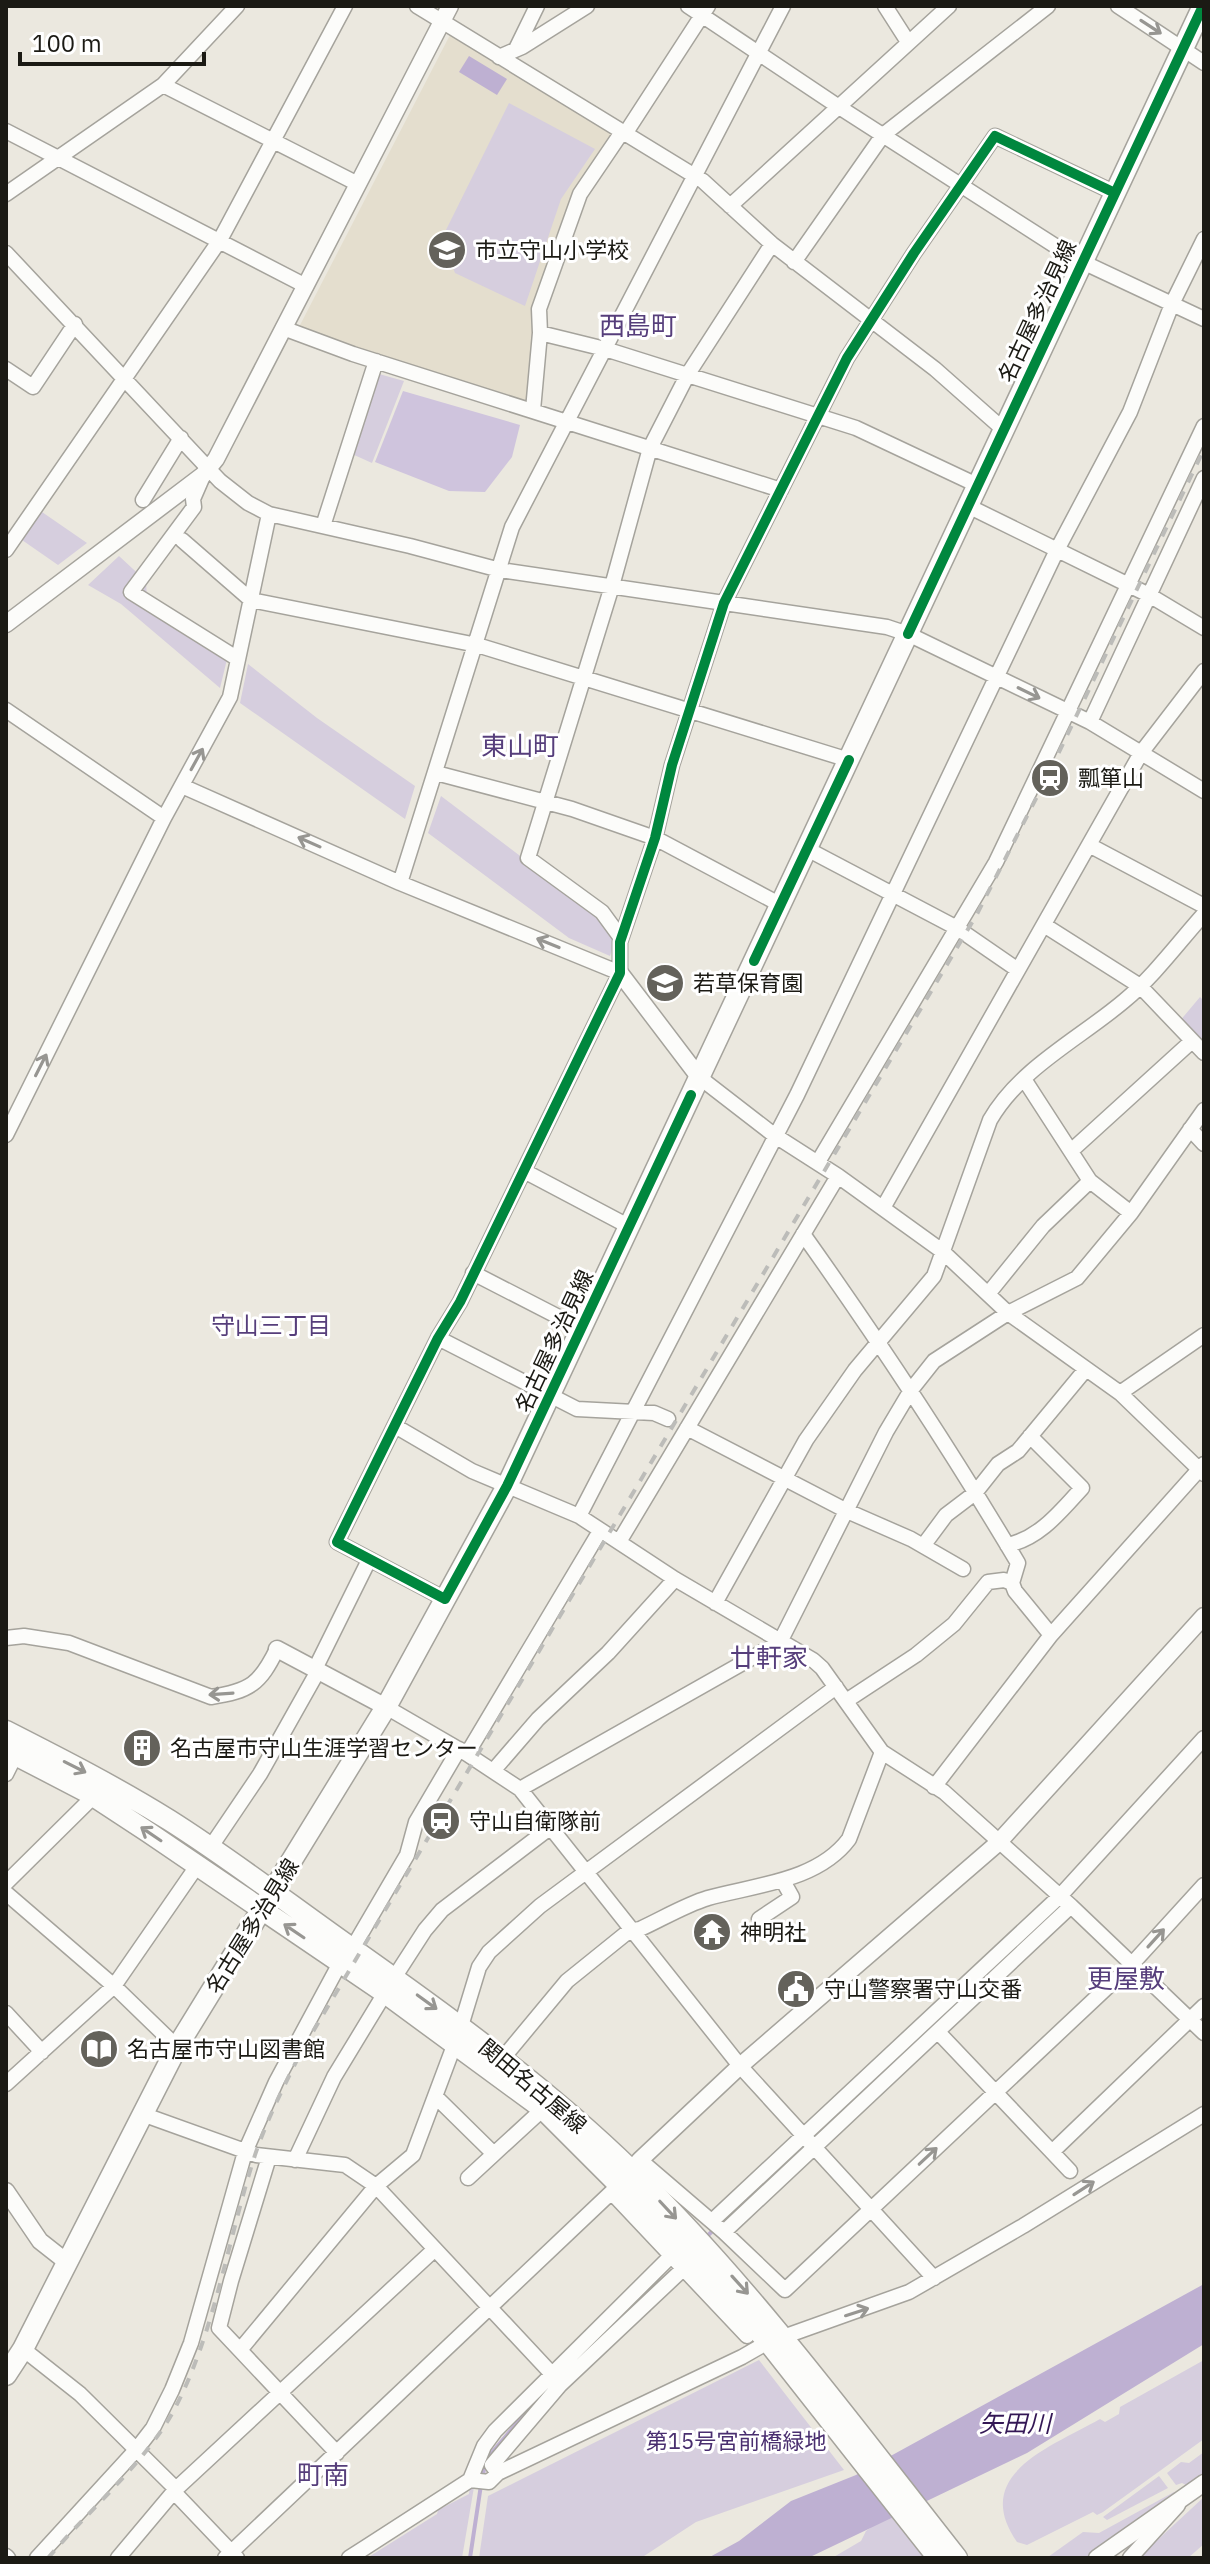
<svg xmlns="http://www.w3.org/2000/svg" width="1210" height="2564" viewBox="0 0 1210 2564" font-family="'IBM Plex Sans','Noto Sans JP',sans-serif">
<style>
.built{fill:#e4dece}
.green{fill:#d6cede}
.forest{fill:#cfc4dd}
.water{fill:#beb0d2}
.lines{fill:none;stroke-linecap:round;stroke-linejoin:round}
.stream{stroke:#beb0d2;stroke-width:4}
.minor-casing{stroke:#a5a39c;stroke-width:17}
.tertiary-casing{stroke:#a5a39c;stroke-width:19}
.primary-casing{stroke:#a5a39c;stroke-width:23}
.minor{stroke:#fcfcfa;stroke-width:14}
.tertiary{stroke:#fcfcfa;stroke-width:16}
.primary{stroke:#fcfcfa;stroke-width:20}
.rail{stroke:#bcbcb9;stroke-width:4;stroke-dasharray:10 10;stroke-linecap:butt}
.cycleway-casing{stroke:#fff;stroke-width:15}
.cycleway{stroke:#00873e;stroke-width:10}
.oneway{stroke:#979692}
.labels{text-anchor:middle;stroke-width:6;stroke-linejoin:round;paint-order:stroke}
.poi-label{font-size:22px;fill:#1b1a14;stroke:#fff;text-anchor:start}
.street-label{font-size:22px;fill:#1b1a14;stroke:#fff}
.park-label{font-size:22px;fill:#492e6f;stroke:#fff}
.neighbourhood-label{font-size:24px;fill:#563e7b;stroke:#fff}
.water-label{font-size:24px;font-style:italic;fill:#331755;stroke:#fff}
.quarter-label{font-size:26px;fill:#563e7b;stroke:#fff}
</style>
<rect width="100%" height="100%" fill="#ebe8df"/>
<path class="built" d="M 450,35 L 614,135 L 535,308 L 526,403 L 298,329 Z"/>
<path class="green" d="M 509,103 L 595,149 L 561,199 L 525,306 L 455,273 L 442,238 Z
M 379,374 L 404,381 L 372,463 L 352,454 Z
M 42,512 L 87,543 L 58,565 L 22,540 Z
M 119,556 L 146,581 L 147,600 L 230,647 L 220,688 L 121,604 L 88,585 Z
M 248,664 L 317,718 L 415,786 L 405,819 L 240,703 Z
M 441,796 L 598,915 L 616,938 L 610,956 L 569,938 L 428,833 Z
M 1200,997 L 1204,1001 L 1204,1041 L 1201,1045 L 1179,1022 Z
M 759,2360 L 844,2470 L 696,2522 L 641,2558 L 479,2558 L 488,2496 Z
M 1204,2360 L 1204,2439 L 1103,2512 L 1097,2515 L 1093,2512 L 1027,2545 L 1017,2542 C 970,2474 1051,2447 1100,2419 L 1105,2422 L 1119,2414 L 1120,2407 Z
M 1204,2452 L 1204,2477 L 1190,2487 L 1182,2483 L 1176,2485 L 1167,2473 L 1181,2462 L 1189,2463 Z
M 1159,2476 L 1168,2488 L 1107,2520 L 1103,2517 Z
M 470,2486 L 474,2487 L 462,2558 L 367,2558 L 437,2514 L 438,2510 L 469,2494 Z
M 1174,2492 L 1177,2495 L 1087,2558 L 1048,2557 L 1083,2532 L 1099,2533 Z
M 1204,2497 L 1204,2544 L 1188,2558 L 1138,2558 Z
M 889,2514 L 924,2558 L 832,2558 L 861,2541 L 866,2531 Z"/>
<path class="forest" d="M 403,391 L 520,425 L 512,457 L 485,492 L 449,491 L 375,462 Z"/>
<path class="water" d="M 469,56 L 507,79 L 497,95 L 459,72 Z
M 1204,2284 L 1204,2344 L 1027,2453 L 808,2558 L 708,2558 L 739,2541 L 791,2501 L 856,2475 Z"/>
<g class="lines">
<path class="stream" d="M 704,2239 L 806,2143
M 483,2476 L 485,2461 L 539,2397
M 470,2558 L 481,2485"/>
<defs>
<path id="minor" d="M 417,6 L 703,181 L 772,244 L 935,369 L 1004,430
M 688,6 L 839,107 L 1074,258 L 1204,319
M 885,6 L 908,42
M 1118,6 L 1204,63
M 516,49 L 537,6
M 499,57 L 522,47 L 587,6
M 163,85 L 358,184
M 6,131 L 306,286
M 625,134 L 708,6
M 6,194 L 163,85 L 237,6
M 730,206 L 949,6
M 6,253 L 220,481 L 248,503 L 269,514 L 410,546 L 500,570 L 887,627 L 908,634 L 1090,722 L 1204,791
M 794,262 L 883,135 L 1048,6
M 283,328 L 353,354 L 781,490
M 540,333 L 605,349 L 856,428 L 977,485
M 6,369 L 33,387 L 75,324
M 533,410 L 540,333 L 539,309 L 580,194 L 622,132
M 203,476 L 193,499 L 194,507 L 131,592 L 238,659
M 143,500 L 181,438
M 968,506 L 1149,595 L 1204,628
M 323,526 L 376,361
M 182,540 L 251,600 L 477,645 L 849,760
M 6,550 L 220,240 L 345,6
M 6,710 L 164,818
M 1090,722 L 1204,478
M 436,773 L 572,809 L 655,838 L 781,905
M 182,786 L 400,883 L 620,973
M 1089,845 L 1204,906
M 807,849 L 957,928 L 1018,970
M 400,883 L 512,527 L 783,6
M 1044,925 L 1140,986 L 1204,1053
M 621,938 L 602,912 L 528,858 L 612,586 L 650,448 L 688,374 L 772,244
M 699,1077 L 774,1135 L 838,1176 L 942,1251 L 1008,1313 L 1120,1393 L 1204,1474
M 1024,1079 L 1090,1181 L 1131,1213
M 1190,1129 L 1204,1144
M 6,1135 L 164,818 L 230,697 L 269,514
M 1071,1151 L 1192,1041
M 818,1162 L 996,862 L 1204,426
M 524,1171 L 630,1227
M 883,1208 L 1141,753 L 1204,671
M 803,1234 C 879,1341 951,1450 1018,1563 L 1012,1583
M 473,1273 L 582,1329
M 988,1294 L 1043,1226 L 1090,1181
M 438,1338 L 577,1409 L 654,1413 L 668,1419
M 1120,1393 L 1204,1335
M 395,1426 L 472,1471 L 579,1516 L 675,1579 L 813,1660 L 822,1668 L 882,1752 L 944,1792 L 1071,1906 L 1204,2033
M 687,1428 L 847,1511 L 911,1539 L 963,1569
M 579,1516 L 797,1095 L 1057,550 L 1130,412 L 1172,304 L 1204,239
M 619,1542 L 838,1176
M 1007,1545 C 1039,1539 1061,1511 1082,1488 L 1030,1436
M 923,1546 L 946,1515 L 975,1493 L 998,1464 L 1018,1451 L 1086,1369
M 445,1599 L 337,1542 L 438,1338 L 460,1302 L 620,973 L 620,942 L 655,838 L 672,765 L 724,603 L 847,358 L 914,253 L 995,136 L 1115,193
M 715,1603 L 806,1440 L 855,1370 L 934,1276 L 990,1120 C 1020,1068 1079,1039 1124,1001 C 1154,976 1178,943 1204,914
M 6,1638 L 24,1636 L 69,1643 L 211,1697 C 250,1691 260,1684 277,1649
M 315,1669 L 369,1560
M 846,1701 L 916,1655 L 954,1624 L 988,1582 L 1004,1580 L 1012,1583 L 1015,1591 L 1051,1635
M 386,1707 L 467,1754 L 520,1789 L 740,2066 L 934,2278
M 467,1754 L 600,1531
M 493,1771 L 538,1719 L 608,1653 L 675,1579
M 6,1774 L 16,1754
M 934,1787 L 1051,1635 L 1204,1464
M 520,1789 L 780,1642 L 886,1432 L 911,1390 L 934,1361 L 1008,1313 L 1077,1278 L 1131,1213 L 1204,1110
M 210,1848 L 260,1774 L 318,1671
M 6,1883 L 94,1796
M 6,1893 L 114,1986 L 177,2047
M 759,1919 L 792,1897 L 783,1881
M 352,1949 L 407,1855 L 416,1822 L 459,1749
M 394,1978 L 425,1930 L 442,1910 L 551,1827
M 6,2013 L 42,2052
M 461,2026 L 479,1967 L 489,1952 L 540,1906 L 836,1687
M 938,2032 L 1052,2152 L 1204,2006
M 503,2058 L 567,1981 L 629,1931 L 640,1929 C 662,1919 685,1905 708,1898 C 755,1885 818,1881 849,1839 L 882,1752
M 6,2084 L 114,1986 L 197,1866
M 436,2097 L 494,2154 L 543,2109
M 142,2114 L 256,2155 L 345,2165 L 376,2186 L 551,2373
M 1052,2152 L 1070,2171
M 269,2157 L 231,2281 L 219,2328 L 337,2453
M 295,2160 L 334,2077 L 385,1993
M 640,2160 L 724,2232 L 785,2290 L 1132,1964 L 1204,1885
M 468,2178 L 494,2154
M 613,2194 L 747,2336
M 712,2221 L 1060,1896 L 1204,1738
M 724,2232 L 1071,1906
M 783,2337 L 909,2292 L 1023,2226 L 1204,2114
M 23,2349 L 80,2394 L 176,2489
M 240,2350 L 376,2186 L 413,2155 L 455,2043
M 498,2473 L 492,2465 L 560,2385 L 682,2270
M 470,2480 L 489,2482 L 498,2473 L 742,2357 L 768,2342
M 174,2492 L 237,2558
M 6,2556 L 8,2558
M 37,2558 L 136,2450 L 153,2428 L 172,2390 L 191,2343 L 245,2152 L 276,2082 L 340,1963
M 118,2558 L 176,2489 L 435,2249
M 225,2558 L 619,2185
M 349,2558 L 470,2480 L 484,2446 L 495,2431 L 670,2257
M 1130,2558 L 1178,2505"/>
<path id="tertiary" d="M 6,624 L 203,475 L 216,459 L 450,6
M 620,973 L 699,1077
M 277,1649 L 386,1707
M 624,2180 L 640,2160 L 740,2066 L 998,1843 L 1204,1616
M 6,2191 L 40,2241 L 68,2263
M 1097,2558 L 1204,2483"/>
<path id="primary" d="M 6,1731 C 61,1759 116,1787 169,1820 C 234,1861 294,1908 357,1952 C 453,2020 548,2089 632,2171 C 753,2290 853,2426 957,2558
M 6,1750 L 87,1792 L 148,1832 L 385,1993 L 543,2109 L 680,2246 L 768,2342 L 938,2558
M 6,2375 L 23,2349 L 177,2047 L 386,1707 L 507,1486 L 1203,6"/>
</defs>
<use href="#minor" class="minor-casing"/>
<use href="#tertiary" class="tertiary-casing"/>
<use href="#primary" class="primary-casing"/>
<use href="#minor" class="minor"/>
<use href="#tertiary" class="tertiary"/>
<use href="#primary" class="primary"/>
<path class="rail" d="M 48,2558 C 87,2512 146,2462 174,2410 C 215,2333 228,2238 255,2155 C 267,2119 285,2084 302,2050 L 977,914 L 1050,771 L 1204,449"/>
<defs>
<path id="cycleway" d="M 908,634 L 1203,6
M 754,961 L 849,760
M 691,1095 L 507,1486 L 445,1599 L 337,1542 L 438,1338 L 460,1302 L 620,973 L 620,942 L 655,838 L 672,765 L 724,603 L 847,358 L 914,253 L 995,136 L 1115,193"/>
</defs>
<use href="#cycleway" class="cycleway-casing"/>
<use href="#cycleway" class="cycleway"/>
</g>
<defs><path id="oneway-shaft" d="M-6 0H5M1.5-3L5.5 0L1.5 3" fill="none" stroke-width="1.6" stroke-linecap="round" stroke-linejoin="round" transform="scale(2)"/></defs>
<g class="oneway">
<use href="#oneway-shaft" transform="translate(1151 27) rotate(33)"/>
<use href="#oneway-shaft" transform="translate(1029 693) rotate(26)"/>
<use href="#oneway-shaft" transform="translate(197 759) rotate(-61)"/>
<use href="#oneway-shaft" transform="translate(309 842) rotate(-156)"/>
<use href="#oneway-shaft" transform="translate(548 943) rotate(-158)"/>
<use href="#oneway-shaft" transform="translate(41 1065) rotate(-63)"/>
<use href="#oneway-shaft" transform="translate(221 1694) rotate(176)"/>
<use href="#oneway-shaft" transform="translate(75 1767) rotate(27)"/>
<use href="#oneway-shaft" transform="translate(151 1834) rotate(-146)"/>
<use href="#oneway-shaft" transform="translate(294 1931) rotate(-146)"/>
<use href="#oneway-shaft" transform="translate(1156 1938) rotate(-48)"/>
<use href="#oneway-shaft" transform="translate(427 2002) rotate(36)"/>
<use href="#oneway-shaft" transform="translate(928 2156) rotate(-43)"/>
<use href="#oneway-shaft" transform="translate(1084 2188) rotate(-33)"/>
<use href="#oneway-shaft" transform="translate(668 2210) rotate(47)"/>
<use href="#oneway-shaft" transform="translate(740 2285) rotate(48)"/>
<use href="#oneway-shaft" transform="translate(857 2312) rotate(-18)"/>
</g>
<defs>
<symbol id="school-disc" viewBox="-11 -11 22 22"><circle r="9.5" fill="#64625b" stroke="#fff"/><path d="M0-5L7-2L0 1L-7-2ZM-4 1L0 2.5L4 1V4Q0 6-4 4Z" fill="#fff"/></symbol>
<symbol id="station-disc" viewBox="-11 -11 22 22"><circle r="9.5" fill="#64625b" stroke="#fff"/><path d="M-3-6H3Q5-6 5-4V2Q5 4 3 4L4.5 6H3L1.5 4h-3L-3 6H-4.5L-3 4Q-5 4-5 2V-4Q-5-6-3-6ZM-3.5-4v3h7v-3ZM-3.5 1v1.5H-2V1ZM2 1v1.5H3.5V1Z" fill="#fff"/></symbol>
<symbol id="building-disc" viewBox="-11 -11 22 22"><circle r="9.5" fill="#64625b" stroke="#fff"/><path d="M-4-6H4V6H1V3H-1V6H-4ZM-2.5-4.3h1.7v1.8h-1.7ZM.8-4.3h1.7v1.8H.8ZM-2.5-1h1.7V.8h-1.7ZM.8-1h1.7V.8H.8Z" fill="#fff"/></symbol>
<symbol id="temple-disc" viewBox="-11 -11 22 22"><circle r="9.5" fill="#64625b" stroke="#fff"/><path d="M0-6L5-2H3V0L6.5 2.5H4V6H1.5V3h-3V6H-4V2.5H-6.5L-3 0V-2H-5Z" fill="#fff"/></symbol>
<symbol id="civic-disc" viewBox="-11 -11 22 22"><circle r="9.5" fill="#64625b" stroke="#fff"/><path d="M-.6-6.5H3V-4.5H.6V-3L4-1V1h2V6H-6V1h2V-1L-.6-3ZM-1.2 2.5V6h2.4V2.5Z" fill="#fff"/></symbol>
<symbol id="library-disc" viewBox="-11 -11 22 22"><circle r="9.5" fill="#64625b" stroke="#fff"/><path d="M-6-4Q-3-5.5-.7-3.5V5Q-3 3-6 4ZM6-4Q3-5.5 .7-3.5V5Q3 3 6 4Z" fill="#fff"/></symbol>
</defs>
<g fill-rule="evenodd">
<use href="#school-disc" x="425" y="228" width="44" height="44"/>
<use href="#station-disc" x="1028" y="756" width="44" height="44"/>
<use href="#school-disc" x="643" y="961" width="44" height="44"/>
<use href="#building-disc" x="120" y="1726" width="44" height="44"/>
<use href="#station-disc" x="419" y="1799" width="44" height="44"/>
<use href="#temple-disc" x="690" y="1910" width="44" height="44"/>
<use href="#civic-disc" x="774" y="1967" width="44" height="44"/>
<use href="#library-disc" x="77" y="2027" width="44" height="44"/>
</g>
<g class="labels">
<g class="poi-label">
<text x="475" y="258">市立守山小学校</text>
<text x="1078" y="786">瓢箪山</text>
<text x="693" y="991">若草保育園</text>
<text x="170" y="1756">名古屋市守山生涯学習センター</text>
<text x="469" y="1829">守山自衛隊前</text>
<text x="740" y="1940">神明社</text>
<text x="824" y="1997">守山警察署守山交番</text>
<text x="127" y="2057">名古屋市守山図書館</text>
</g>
<g class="street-label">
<text transform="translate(1037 311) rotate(-65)" y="8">名古屋多治見線</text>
<text transform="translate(554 1341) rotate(-65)" y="8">名古屋多治見線</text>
<text transform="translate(252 1926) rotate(-58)" y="8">名古屋多治見線</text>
<text transform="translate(533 2086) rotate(40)" y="8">関田名古屋線</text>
</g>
<g class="park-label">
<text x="736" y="2449">第15号宮前橋緑地</text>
</g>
<g class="neighbourhood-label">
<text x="271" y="1334">守山三丁目</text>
</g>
<g class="water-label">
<text x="1015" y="2432">矢田川</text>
</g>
<g class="quarter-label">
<text x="638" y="335">西島町</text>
<text x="520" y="755">東山町</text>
<text x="769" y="1667">廿軒家</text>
<text x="1126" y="1988">更屋敷</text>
<text x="323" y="2484">町南</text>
</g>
</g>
<rect width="1210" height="2564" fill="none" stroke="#1b1a14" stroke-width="16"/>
<path d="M20 52v12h184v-12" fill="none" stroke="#1b1a14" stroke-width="4"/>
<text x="32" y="52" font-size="24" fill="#1b1a14" stroke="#ffffff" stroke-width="6" paint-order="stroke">100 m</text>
</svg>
